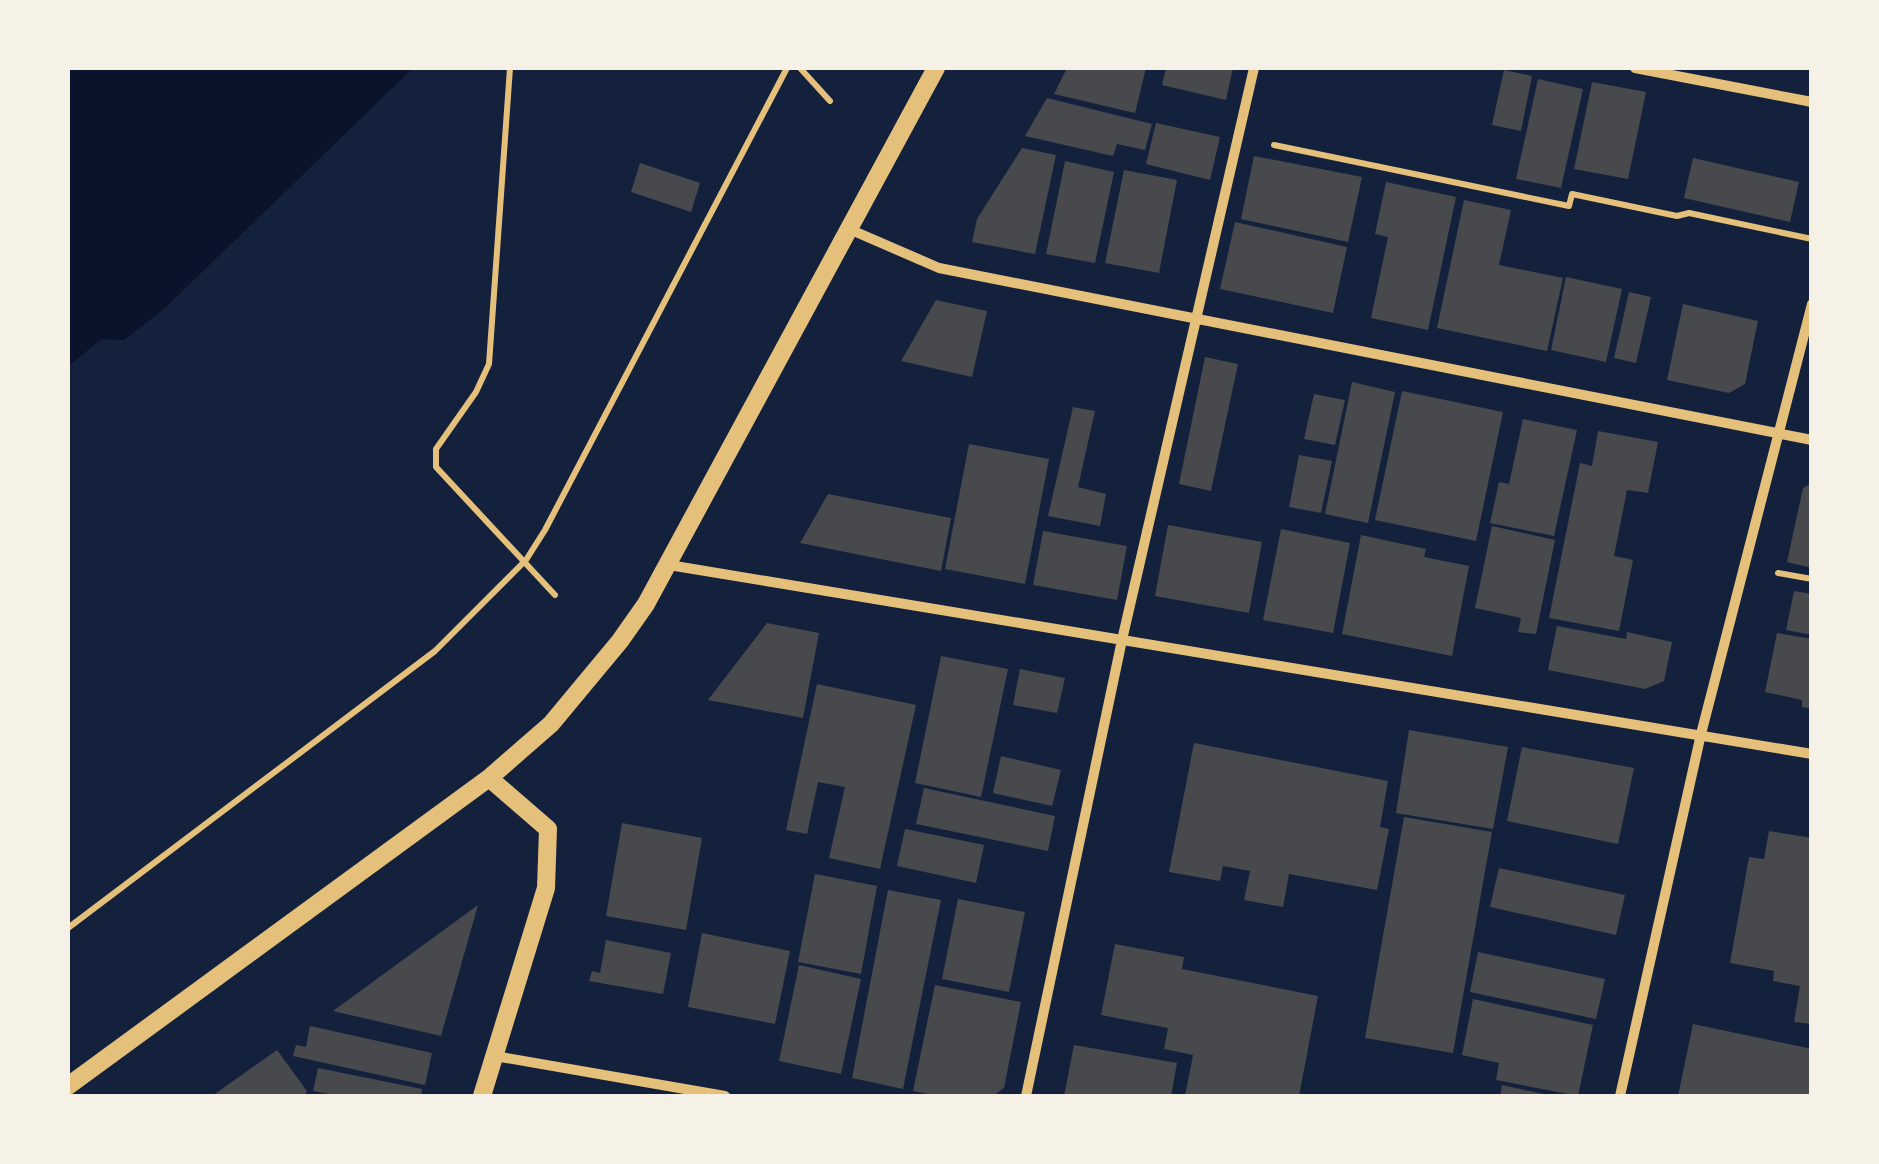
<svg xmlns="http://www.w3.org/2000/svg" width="1879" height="1164" viewBox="0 0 1879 1164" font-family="Montserrat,sans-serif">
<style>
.water{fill:#0b132b}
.building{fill:#48494c}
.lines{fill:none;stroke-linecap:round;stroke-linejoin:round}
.path{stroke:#e5c07b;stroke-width:6}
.minor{stroke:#e5c07b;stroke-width:10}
.tertiary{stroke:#e5c07b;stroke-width:18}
</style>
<rect width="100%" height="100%" fill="#14213d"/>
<path class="water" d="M 68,68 L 413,68 L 164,309 L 124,340 L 101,339 L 68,367 Z"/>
<path class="building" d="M 1067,68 L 1146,68 L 1135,113 L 1054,94 Z
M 1166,68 L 1233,68 L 1226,100 L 1162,85 Z
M 1504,70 L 1532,76 L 1521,131 L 1492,125 Z
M 1538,79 L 1583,89 L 1561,188 L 1516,179 Z
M 1592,82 L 1646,92 L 1628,179 L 1574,169 Z
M 1047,98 L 1152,124 L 1145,150 L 1117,144 L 1113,156 L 1025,136 Z
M 1156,123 L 1220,137 L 1210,180 L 1146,164 Z
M 1022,148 L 1056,155 L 1035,254 L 972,242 L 977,219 Z
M 1254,156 L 1362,177 L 1348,242 L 1241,219 Z
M 1693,158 L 1799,182 L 1790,222 L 1684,198 Z
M 1065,161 L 1114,172 L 1095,263 L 1046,254 Z
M 640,163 L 700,183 L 691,212 L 631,192 Z
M 1124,170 L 1177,180 L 1159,273 L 1105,263 Z
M 1386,182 L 1456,197 L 1428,330 L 1371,318 L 1388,237 L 1375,234 Z
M 1464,200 L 1511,210 L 1499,265 L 1563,278 L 1547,351 L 1437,328 Z
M 1235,222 L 1347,247 L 1333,313 L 1220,289 Z
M 1566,277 L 1622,289 L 1606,362 L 1551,350 Z
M 1629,292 L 1651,297 L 1636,363 L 1614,358 Z
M 936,300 L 987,311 L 972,377 L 901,361 Z
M 1683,304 L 1758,321 L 1745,384 L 1729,393 L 1667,380 Z
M 1205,357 L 1238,364 L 1211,491 L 1179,484 Z
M 1352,382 L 1395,392 L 1368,523 L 1325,514 Z
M 1402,391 L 1503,412 L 1476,541 L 1375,520 Z
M 1314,394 L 1345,400 L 1335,445 L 1304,439 Z
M 1073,407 L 1095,411 L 1078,487 L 1106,494 L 1100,526 L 1048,516 Z
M 1523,419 L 1577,430 L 1554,536 L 1490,523 L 1499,482 L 1509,484 Z
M 1598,431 L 1658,442 L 1648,493 L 1627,490 L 1614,556 L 1633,560 L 1619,631 L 1549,618 L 1580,463 L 1592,466 Z
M 969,444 L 1049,459 L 1025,584 L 945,569 Z
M 1299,455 L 1332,461 L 1321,513 L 1289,507 Z
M 1812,483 L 1812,568 L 1787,562 L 1803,488 Z
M 828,494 L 951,518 L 941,571 L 800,543 Z
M 1168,525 L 1262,542 L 1249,613 L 1155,596 Z
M 1492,526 L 1555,540 L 1536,634 L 1518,632 L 1521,618 L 1475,608 Z
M 1281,529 L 1350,543 L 1333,633 L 1263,620 Z
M 1043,531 L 1127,546 L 1117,600 L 1033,585 Z
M 1361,535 L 1426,549 L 1424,557 L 1469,566 L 1452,656 L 1342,634 Z
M 1794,591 L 1812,594 L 1812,635 L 1786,630 Z
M 767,623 L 819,633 L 803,718 L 708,700 Z
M 1557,626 L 1626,639 L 1627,632 L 1672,642 L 1664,681 L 1645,689 L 1548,670 Z
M 1777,633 L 1812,639 L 1812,709 L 1802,707 L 1802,700 L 1765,692 Z
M 941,656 L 1008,669 L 981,797 L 915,783 Z
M 1020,669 L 1065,678 L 1057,713 L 1013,705 Z
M 817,684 L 916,705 L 880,869 L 829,858 L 845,787 L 818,782 L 807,834 L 786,830 Z
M 1409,730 L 1508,747 L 1493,829 L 1396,813 Z
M 1194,743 L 1388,781 L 1380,827 L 1389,829 L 1377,890 L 1289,874 L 1283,907 L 1244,900 L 1250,871 L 1223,866 L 1220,881 L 1169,872 Z
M 1522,747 L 1634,768 L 1618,844 L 1507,821 Z
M 1001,756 L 1061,770 L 1052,806 L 993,793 Z
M 924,788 L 1055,816 L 1048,851 L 916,824 Z
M 1404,817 L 1492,832 L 1453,1053 L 1365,1038 Z
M 622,823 L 702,838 L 686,930 L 606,916 Z
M 905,829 L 984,845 L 976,883 L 897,866 Z
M 1769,831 L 1812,838 L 1812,1024 L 1794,1022 L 1800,986 L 1773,981 L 1774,971 L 1730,963 L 1749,857 L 1764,859 Z
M 1499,868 L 1625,895 L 1616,935 L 1490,907 Z
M 815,874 L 877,886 L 861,974 L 798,962 Z
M 888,890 L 941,900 L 903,1089 L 852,1078 Z
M 958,899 L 1025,912 L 1009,992 L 942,979 Z
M 478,905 L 441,1036 L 333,1011 Z
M 702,933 L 790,951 L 775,1024 L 688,1007 Z
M 606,940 L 671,953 L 663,994 L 589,981 L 592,971 L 600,973 Z
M 1115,944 L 1184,957 L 1182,969 L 1318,996 L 1299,1096 L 1185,1096 L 1193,1055 L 1164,1049 L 1168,1028 L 1101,1015 Z
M 1478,952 L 1605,979 L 1596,1019 L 1470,992 Z
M 799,965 L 861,979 L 841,1074 L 779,1061 Z
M 935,985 L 1021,1002 L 1004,1088 L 993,1096 L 937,1096 L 913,1091 Z
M 1473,999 L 1593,1025 L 1578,1096 L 1496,1080 L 1499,1063 L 1462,1055 Z
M 1693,1024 L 1812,1049 L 1812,1096 L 1678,1096 Z
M 310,1026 L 432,1053 L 425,1085 L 293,1056 L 296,1045 L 306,1047 Z
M 1074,1045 L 1177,1063 L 1171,1096 L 1064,1096 Z
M 277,1050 L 307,1091 L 305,1096 L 212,1096 Z
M 318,1068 L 422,1089 L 421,1096 L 339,1096 L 313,1091 Z
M 1502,1085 L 1548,1095 L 1548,1096 L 1500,1096 Z"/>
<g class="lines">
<path class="path" d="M 510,68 L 489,364 L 476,392 L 436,449 L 436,467 L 555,595
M 800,68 L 830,101
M 1274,145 L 1569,206 L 1572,194 L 1677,216 L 1689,213 L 1812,239
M 1778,573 L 1812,579
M 68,928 L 435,651 L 526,560 L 545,530 L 787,68"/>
<path class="minor" d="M 1635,68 L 1812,102
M 849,229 L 939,268 L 1812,440
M 669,565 L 1812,754
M 495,1056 L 725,1096
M 1026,1096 L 1122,640 L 1254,68
M 1620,1096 L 1701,734 L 1812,304"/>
<path class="tertiary" d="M 68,1086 L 489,778 L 551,724 L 620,641 L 646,604 L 936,68
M 482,1096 L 546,888 L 548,829 L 489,778"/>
</g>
<rect width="1879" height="1164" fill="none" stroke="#f6f1e7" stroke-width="140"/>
</svg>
